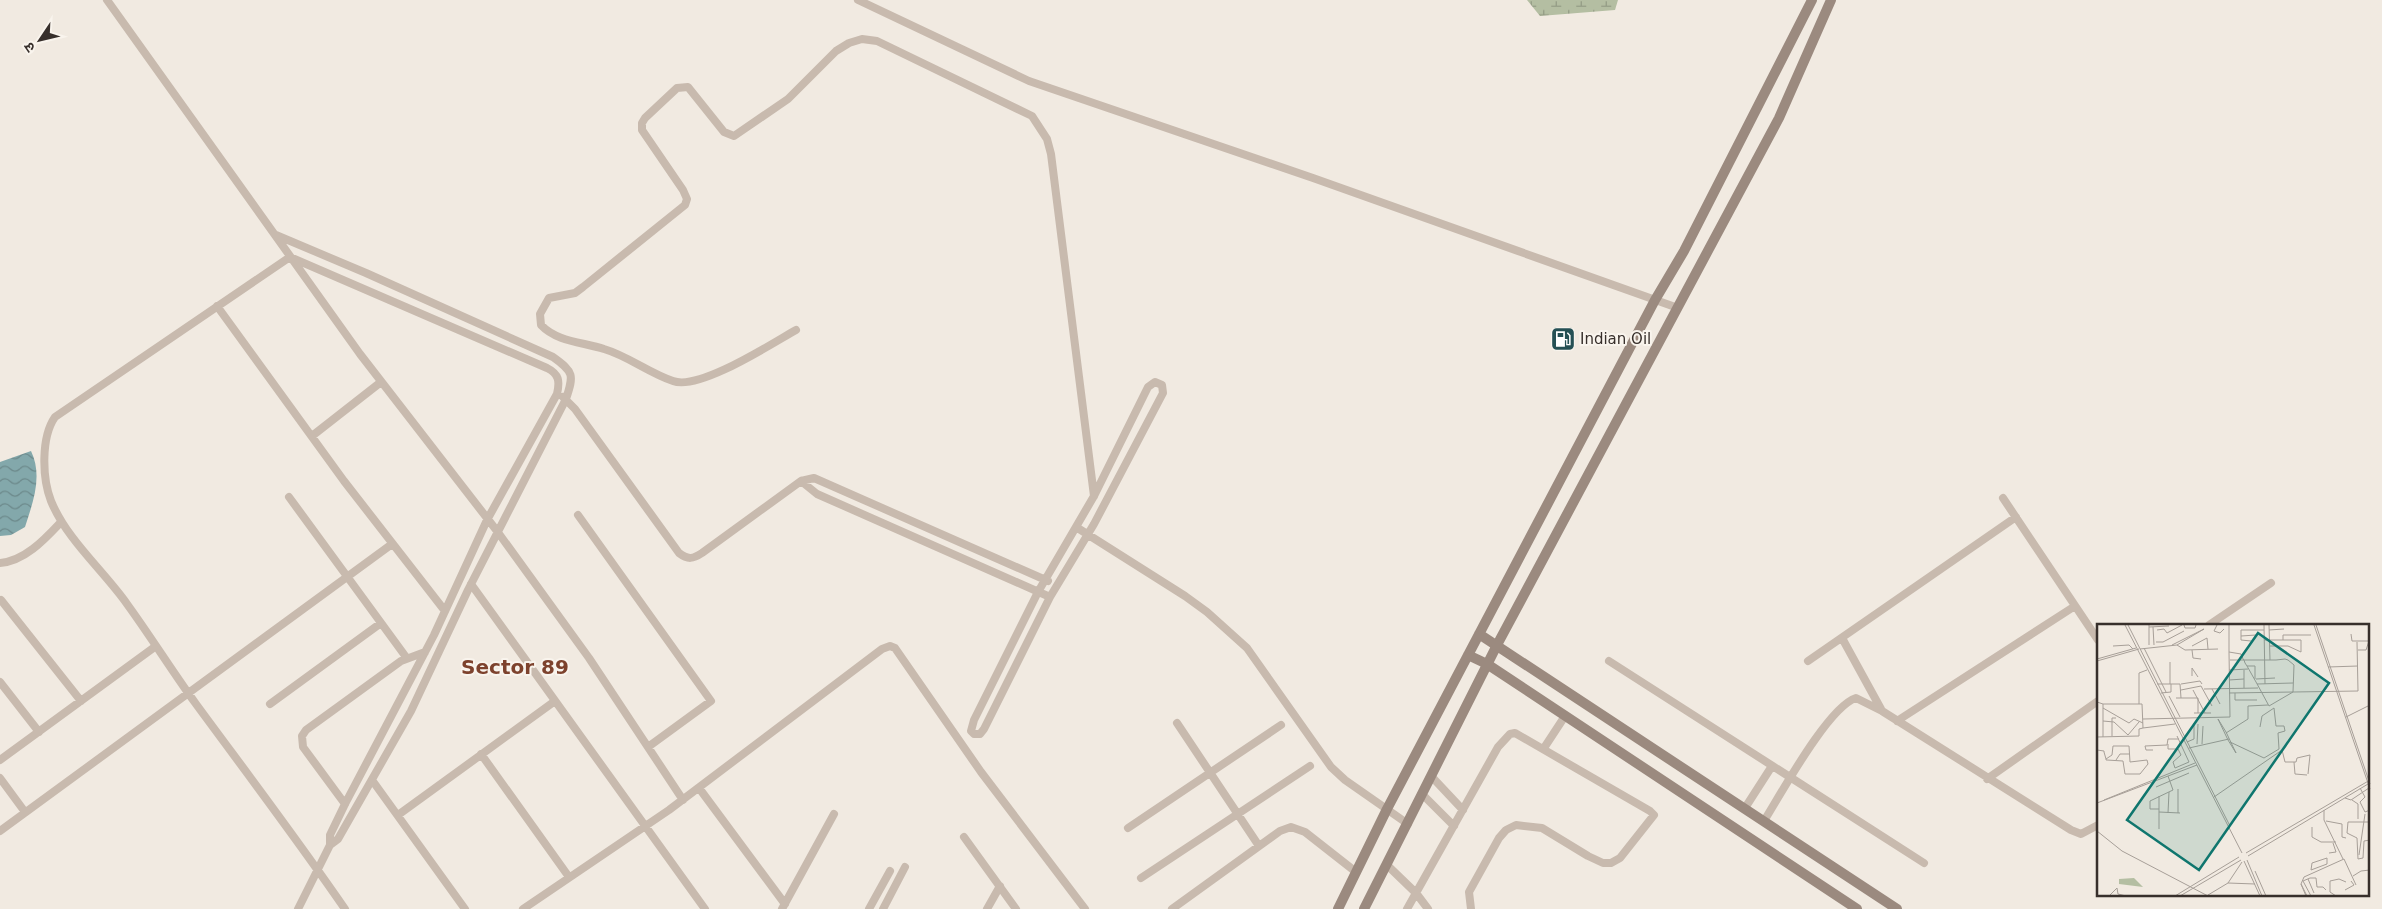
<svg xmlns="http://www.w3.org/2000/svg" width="2382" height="909" viewBox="0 0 2382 909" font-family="'DejaVu Sans','Noto Sans Devanagari',sans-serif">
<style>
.wetland{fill:url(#wetland-marsh)}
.water{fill:url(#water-waves)}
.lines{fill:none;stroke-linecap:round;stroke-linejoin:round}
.street{stroke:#c8baae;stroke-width:8}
.secondary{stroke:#9b8a7f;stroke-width:10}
.labels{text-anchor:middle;stroke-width:4;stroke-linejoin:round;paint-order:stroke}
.poi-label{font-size:15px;fill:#372f2b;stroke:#f9f4ed;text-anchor:start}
.district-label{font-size:20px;font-weight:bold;fill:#7d422d;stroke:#f9f4ed}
.inset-road{fill:none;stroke:#a79f98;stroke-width:1}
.view{fill:#0f766e;fill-opacity:0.15;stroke:#0f766e;stroke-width:2.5}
.inset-edge{fill:none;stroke:#372f2b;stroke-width:2.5}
</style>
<defs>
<pattern id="wetland-marsh" width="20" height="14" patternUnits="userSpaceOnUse" patternTransform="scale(1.25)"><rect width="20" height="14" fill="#b4bea2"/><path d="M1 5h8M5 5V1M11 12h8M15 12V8" fill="none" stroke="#939b84"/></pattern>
<pattern id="water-waves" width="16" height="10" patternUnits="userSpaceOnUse" patternTransform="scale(1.25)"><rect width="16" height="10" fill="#83a8ab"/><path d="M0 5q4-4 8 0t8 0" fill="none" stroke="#6c898b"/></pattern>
</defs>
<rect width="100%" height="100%" fill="#f1eae1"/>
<path class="wetland" d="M 1527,0 L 1618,0 L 1615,10 L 1540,16 Z"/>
<path class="water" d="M 31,451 C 43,476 33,502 25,527 L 11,535 L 0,536 L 0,462 Z"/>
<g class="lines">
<path class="street" d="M 107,0 L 360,354 L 497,531 L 589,658 L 683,800
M 858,0 L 1029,81 L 1313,178 L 1678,308
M 276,235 L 366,273 L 553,357 C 574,372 574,375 566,399 L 468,590 L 411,711 L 338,839 L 330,845
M 217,306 L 344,481 L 445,611
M 796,330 C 771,344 699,391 673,381 C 649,373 628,356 604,349 C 583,342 557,342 541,325 L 540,314 L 549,298 L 575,293 L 583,287 L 685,205 L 687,199 L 683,190 L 642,130 L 642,123 L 645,118 L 677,88 L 688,87 L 724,132 L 734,136 L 788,99 L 836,51 L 849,43 L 862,39 L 877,41 L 1032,116 L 1047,139 L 1051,154 L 1094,496
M 1155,382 L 1162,385 L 1163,393 L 1094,524 L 1050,597 L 984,729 L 980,734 L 974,734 L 971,731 L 974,720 L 1038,592 L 1094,496 L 1148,387 Z
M 563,397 L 575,409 L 679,553 C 688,560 693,559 702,553 L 801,481 L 814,478 L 1048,581
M 312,436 L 381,382
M 801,481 L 817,494 L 1050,597
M 289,497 L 406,657
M 2003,498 L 2098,640
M 578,515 L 711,701 L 648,747
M 1076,527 L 1185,596 L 1207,612 L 1247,648 L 1331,767 L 1345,780 L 1408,824
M 0,563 C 25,561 45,539 61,522
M 471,584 L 705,909
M 1,600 L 81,701
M 2209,625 L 2271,583
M 1842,638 L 1881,709
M 1609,661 L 1924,863
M 1808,661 L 2016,517
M 0,682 L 39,732
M 270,704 L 381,623
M 1897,721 L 2075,606
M 1177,723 L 1259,846
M 1544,748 L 1565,716
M 481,754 L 569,877
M 0,760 L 156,646
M 1432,777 L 1463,810
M 0,778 L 25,812
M 1987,779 L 2098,701
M 372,780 L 465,909
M 699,788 L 785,904
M 1423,795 L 1454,826
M 345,804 L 303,747 L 302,736 L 306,730 L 401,661 L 425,652
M 1745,808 L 1772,766
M 398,815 L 555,701
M 1764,821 C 1781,794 1828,707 1856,698 L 1882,711 L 2071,830 L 2081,834 L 2098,825
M 1128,828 L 1281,725
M 0,831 L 392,544
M 964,837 L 1016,909
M 1387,865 L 1416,893 L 1428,909
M 1141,878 L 1310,766
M 298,909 L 330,845 L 330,835 L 345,804 L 434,635 L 487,520 L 557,394 C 560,381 559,374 547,368 L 290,257 L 55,417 C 41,437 42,478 51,501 C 67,540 103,570 127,604 C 151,637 172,671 196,704 C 246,772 297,839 345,909
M 523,909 L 669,810 L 882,649 L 890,646 L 895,648 L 981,772 L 1085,909
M 782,909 L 834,814
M 869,909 L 890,871
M 883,909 L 905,867
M 987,909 L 1000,886
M 1172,909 L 1280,831 L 1291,827 L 1305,832 L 1356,872
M 1407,909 L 1498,747 L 1510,734 L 1515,733 L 1650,811 L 1654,815 L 1620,858 L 1611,863 L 1603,863 L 1588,856 L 1542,828 L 1516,825 L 1506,830 L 1499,838 L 1469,892 L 1471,909"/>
<path class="secondary" d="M 1479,634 L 1897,909
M 1468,655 L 1487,664 L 1857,909
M 1338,909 L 1387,809 L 1655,300 L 1684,251 L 1812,0
M 1364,909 L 1497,645 L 1779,118 L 1831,0"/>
</g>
<defs>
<symbol id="fuel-square" viewBox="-11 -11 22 22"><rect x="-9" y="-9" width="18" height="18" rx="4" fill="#255054" stroke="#f9f4ed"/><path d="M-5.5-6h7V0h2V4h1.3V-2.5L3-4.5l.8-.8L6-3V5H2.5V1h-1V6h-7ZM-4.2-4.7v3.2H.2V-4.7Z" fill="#fff"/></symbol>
</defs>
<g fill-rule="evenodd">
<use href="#fuel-square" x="1549" y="325" width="28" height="28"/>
</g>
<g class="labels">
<g class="poi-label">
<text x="1580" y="344">Indian Oil</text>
</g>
<g class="district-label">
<text x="515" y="674">Sector 89</text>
</g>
</g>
<g transform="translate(2097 624)">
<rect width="272" height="272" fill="#f1eae1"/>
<path d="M 37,254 L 46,263 L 22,260 L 22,255 Z" fill="#b4bea2"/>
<path class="inset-road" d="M 28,1 L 145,229M 31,1 L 133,202M 52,1 L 52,21M 87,1 L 88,4 L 98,4 L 99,1M 120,1 L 117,7 L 123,9 L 127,5M 132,1 L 132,28 L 144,30 L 146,35 L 147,36 L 148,39 L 150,42 L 159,58 L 165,69 L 172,82 L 196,68 L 197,41 L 191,36 L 188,35 L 179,36 L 133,36M 167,1 L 168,60M 172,1 L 173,36M 217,1 L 273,165M 219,1 L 273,160M 52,3 L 72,2M 56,3 L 57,21M 60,6 L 67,5 L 70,9 L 85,1M 172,6 L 187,5M 254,10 L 255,17 L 273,17M 144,12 L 159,11M 167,16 L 204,16 L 204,28 L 191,22 L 173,22M 186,16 L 186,11 L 214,11M 154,17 L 144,16 L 144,6 L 167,6M 59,18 L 66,18 L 87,7M 75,21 L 107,5 L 80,21M 16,22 L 32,21 L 36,25M 95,22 L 110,14 L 111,25M 47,24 L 69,68M 43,25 L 80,21 L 88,26 L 121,25M 95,26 L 96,34 L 104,35M 261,26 L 269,26 L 272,17M 0,35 L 39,24M 0,37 L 42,25M 73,38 L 73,60M 150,42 L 158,42 L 158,55M 231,43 L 261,42M 132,46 L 151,45M 147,46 L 147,64M 95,52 L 95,44 L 101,53M 159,55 L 178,54M 132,56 L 147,55M 60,60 L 83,60 L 84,74M 84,60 L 103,57 L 105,60M 160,60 L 196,59M 104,62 L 115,82M 107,65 L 161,64M 115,65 L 123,80M 84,66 L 104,62M 96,66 L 108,89M 64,69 L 74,68 L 74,60M 132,69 L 261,67 L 260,18M 138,69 L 138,76 L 160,76M 72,72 L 83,93M 79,74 L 101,74 L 101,89M 0,78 L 6,80 L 6,113M 42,80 L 42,49 L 50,46M 6,84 L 32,99 L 37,95 L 46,99M 97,89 L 114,89M 249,93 L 273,81M 46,95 L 133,93 L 132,28M 121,95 L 129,108 L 139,129 L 131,116 ZM 151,95 L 151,82 L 171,81M 6,97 L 17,98 L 31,111 L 42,98M 46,104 L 78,100M 129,109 L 151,95M 15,112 L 15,94 L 19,94M 0,113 L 42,112 L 42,105 L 46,104 L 45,80 L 6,80M 90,118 L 97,115 L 97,99M 133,118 L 167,134 L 182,125 L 181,109 L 188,107 L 187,102 L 179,102 L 177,84 L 165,92 L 163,103M 71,120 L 71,125 L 81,125 L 84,131 L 76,138 L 78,144 L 92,138 L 80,112M 100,120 L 101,100M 105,120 L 106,102M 92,124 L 132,115M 0,126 L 7,127 L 7,128 L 9,135 L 9,136 L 10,136 L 26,137 L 28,150 L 43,150 L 51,140 L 50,136 L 33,138 L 32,122 L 16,122 L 15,131 L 9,135M 56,126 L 49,126 L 48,122 L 70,121 L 71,115 L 82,115M 19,136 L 23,130 L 32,130M 197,138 L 198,150 L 210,151M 59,163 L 92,149M 263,164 L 268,173 L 263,178 L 268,188 L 273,186M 117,173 L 185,126 L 188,138 L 199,138 L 200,134 L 213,131 L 211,150M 248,174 L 254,176 L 272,164M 7,176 L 98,139M 255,176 L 261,180 L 261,195M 0,179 L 100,141M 62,185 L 53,185 L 53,177 L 76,166 L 71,152M 227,186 L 227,196 L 246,235M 62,188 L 83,189M 71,189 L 72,168M 81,189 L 81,165M 229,197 L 245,200 L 245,213 L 249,214M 273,198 L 251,198 L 250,209 L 260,214 L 261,235 L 266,234 L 267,217 L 273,216M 215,203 L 215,213 L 224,218 L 239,218M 62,205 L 62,172M 0,207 L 25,227 L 111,272M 149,229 L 273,156M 232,229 L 239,228 L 236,219M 262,231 L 268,190M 151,232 L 271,160M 230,234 L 230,240 L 214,246 L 215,239 ZM 150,236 L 165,272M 147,237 L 163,272M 158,247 L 169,272M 256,252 L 264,247 L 273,246M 211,255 L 217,269M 131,259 L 145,238M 204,260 L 207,253 L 247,235 L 259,261M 248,266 L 257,261 L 254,257M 111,271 L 131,259 L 158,260M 12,272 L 20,264 L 21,270 L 29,272M 78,272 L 142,233M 83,272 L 144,236M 209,272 L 204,260 L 210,272M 214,272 L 206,257 L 213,254 L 219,254 L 220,263 L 226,263 L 229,266M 239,272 L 233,268 L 233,257 L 242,255 L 249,258"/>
<path class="view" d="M 161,9 L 232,59 L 102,246 L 30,196 Z"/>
<rect width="272" height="272" class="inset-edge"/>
</g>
<g transform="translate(40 40) rotate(235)" stroke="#f9f4ed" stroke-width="4" paint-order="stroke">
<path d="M0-4L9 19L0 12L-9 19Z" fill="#372f2b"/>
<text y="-8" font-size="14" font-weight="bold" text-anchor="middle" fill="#372f2b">उ</text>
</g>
</svg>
